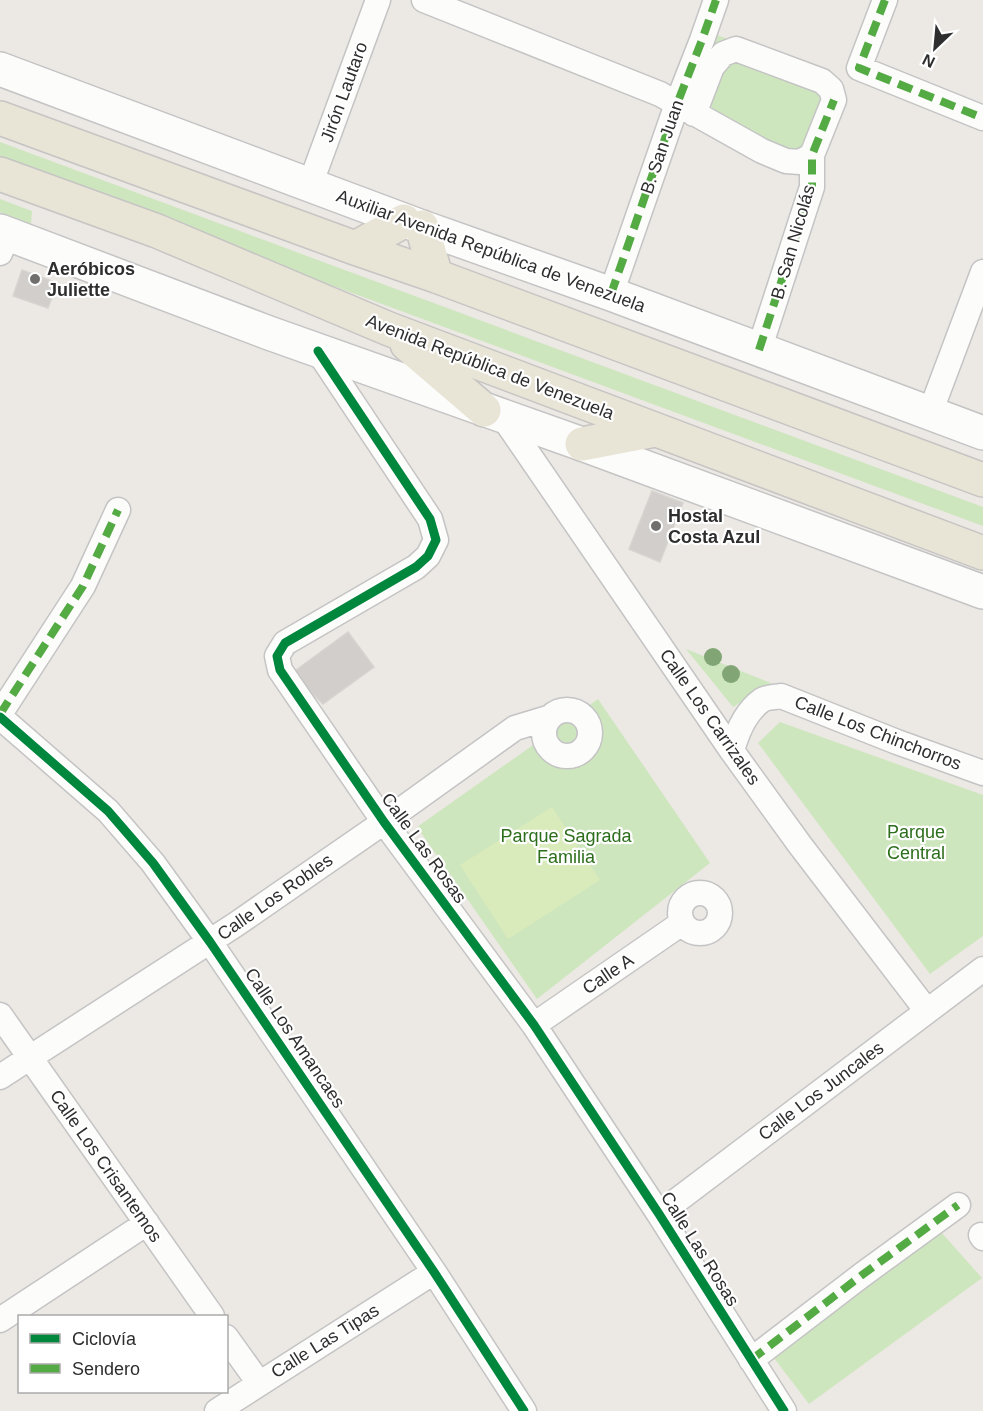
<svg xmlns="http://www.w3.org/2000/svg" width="983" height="1411" viewBox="0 0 983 1411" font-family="Helvetica,sans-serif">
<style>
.green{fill:#cee6be}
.pitch{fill:#d9eabb}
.building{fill:#d1cecb;stroke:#d7d4d0;stroke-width:1.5}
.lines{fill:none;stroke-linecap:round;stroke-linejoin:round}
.street-casing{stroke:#c5c4c5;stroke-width:27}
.secondary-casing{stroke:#c5c4c5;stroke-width:36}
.primary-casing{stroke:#c6c5c4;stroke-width:36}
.street{stroke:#fcfcfb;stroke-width:24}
.secondary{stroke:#fcfcfb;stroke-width:33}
.primary{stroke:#e8e4d6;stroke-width:33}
.quiet{stroke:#54ab44;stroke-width:8;stroke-dasharray:15 8;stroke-linecap:butt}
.cycleway-casing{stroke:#fff;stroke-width:13}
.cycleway{stroke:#00873e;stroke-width:9}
.tree{fill:#82a575}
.poi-dot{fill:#706f6e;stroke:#fff;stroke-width:2}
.labels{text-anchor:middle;stroke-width:4.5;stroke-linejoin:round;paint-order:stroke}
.street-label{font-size:18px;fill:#2e2e2e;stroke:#fff}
.poi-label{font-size:18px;font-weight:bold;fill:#2e2e2e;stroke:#fff;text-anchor:start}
.park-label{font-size:18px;fill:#2c6e1b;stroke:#fff}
</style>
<rect width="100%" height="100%" fill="#ece8e4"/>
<path class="green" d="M 717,35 L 838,80 L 808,161 L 687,116 Z
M 0,142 L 983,507 L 983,526 L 0,163 Z
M 0,199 L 32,211 L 31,224 L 0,212 Z
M 686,649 L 771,683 L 733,707 Z
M 598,699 L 710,863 L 537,999 L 417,827 Z
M 780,722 L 983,795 L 983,936 L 930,974 L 758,743 Z
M 941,1232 L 982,1278 L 809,1404 L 774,1358 Z"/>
<path class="pitch" d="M 552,807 L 600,880 L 508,939 L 460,865 Z"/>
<path class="building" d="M 22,270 L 57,283 L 48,308 L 13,296 Z
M 652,491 L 683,503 L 660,562 L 629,549 Z
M 348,632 L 374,667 L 323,704 L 292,673 Z"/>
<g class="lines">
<defs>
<path id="street" d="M 424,0 L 660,94 L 762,151 L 786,161 L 800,162 L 812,155
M 885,0 L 859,68 L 983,118
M 694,114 L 712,67 L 723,54 L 736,49 L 822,81 L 831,89 L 834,100 L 812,155 L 812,187 L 759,350
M 310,185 L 378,0
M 0,253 L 8,234
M 611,294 L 677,104 L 702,40 L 716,0
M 318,351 L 430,519 L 436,540 L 428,556 L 416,567 L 285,643 L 277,656 L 280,670 L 384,822 L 534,1025 L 659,1214 L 784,1411
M 930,413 L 983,272
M 503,417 L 732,751 L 800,845 L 927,1011
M544 733a23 23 0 1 1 46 0a23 23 0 1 1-46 0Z
M 0,714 L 83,586 L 118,510
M 0,717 L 108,811 L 153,863 L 210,942 L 434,1272 L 524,1411
M 732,751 C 737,732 745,712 762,700 C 767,697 776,697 781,696 L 897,742 L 983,773
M680 913a20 20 0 1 1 40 0a20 20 0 1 1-40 0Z
M 0,1015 L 212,1316
M 534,1025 L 682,923
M 0,1077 L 235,925 L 384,822 L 515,728 L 548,718
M 659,1214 L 983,969
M 981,1235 L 983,1238
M 0,1320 L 147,1223
M 226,1337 L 259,1383
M 751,1360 L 862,1275 L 958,1205
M 217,1411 L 434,1272"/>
<path id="secondary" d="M 0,69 L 422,227 L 611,294 L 983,433
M 0,231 L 269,333 L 582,444 L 983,592"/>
<path id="primary" d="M 0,118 L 355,248 L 436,276 L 983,480
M 0,174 L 157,231 L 389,329 L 983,553
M 422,227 L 436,276
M 355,248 L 404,221
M 407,344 L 484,410
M 582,444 L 655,430"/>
</defs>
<use href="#street" class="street-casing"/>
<use href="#secondary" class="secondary-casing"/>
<use href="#primary" class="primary-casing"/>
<use href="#street" class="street"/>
<use href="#secondary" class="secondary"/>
<use href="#primary" class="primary"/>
<path class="quiet" d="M 885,0 L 859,68 L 983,118
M 611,294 L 677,104 L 702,40 L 716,0
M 759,350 L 812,187 L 812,155 L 834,100
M 0,714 L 83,586 L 118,510
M 751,1360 L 862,1275 L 958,1205"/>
<defs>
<path id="cycleway" d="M 318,351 L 430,519 L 436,540 L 428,556 L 416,567 L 285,643 L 277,656 L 280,670 L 384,822 L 534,1025 L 659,1214 L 784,1411
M 0,717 L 108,811 L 153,863 L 210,942 L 434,1272 L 524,1411"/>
</defs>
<use href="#cycleway" class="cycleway-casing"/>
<use href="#cycleway" class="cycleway"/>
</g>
<g class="tree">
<circle cx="713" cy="657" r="9"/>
<circle cx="731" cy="674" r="9"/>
</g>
<g class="poi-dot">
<circle cx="35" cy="279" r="6"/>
<circle cx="656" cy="526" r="6"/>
</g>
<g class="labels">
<g class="street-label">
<text transform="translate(344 92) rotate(-70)" y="6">Jirón Lautaro</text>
<text transform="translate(662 147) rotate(-71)" y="6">B. San Juan</text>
<text transform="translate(793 242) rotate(-74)" y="6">B. San Nicolás</text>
<text transform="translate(491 251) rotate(20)" y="6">Auxiliar Avenida República de Venezuela</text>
<text transform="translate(490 367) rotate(21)" y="6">Avenida República de Venezuela</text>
<text transform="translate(710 717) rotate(55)" y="6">Calle Los Carrizales</text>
<text transform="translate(878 733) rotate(21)" y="6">Calle Los Chinchorros</text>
<text transform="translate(424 848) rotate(54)" y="6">Calle Las Rosas</text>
<text transform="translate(275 897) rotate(-35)" y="6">Calle Los Robles</text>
<text transform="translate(608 974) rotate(-34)" y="6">Calle A</text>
<text transform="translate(295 1038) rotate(56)" y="6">Calle Los Amancaes</text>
<text transform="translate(821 1091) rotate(-37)" y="6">Calle Los Juncales</text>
<text transform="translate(106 1166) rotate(55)" y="6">Calle Los Crisantemos</text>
<text transform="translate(700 1249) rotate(58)" y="6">Calle Las Rosas</text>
<text transform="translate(325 1341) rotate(-32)" y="6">Calle Las Tipas</text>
</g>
<g class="poi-label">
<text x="47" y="275">Aeróbicos<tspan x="47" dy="21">Juliette</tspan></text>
<text x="668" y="522">Hostal<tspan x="668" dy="21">Costa Azul</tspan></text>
</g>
<g class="park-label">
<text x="916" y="838">Parque<tspan x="916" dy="21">Central</tspan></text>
<text x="566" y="842">Parque Sagrada<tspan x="566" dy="21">Familia</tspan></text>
</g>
</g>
<rect x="18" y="1315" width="210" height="78" fill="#ffffff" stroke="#ababab" stroke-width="1.5"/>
<rect x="30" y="1334" width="30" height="9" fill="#00873e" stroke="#ababab" stroke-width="1.5"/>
<text x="72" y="1345" font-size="18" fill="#2e2e2e">Ciclovía</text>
<rect x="30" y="1364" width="30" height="9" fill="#54ab44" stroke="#ababab" stroke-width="1.5"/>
<text x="72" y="1375" font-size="18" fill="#2e2e2e">Sendero</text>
<g transform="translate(935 48) rotate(206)" stroke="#ffffff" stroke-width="4.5" paint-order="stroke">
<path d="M0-4.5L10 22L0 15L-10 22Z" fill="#2e2e2e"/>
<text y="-9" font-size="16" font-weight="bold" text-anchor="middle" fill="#2e2e2e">N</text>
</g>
</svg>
